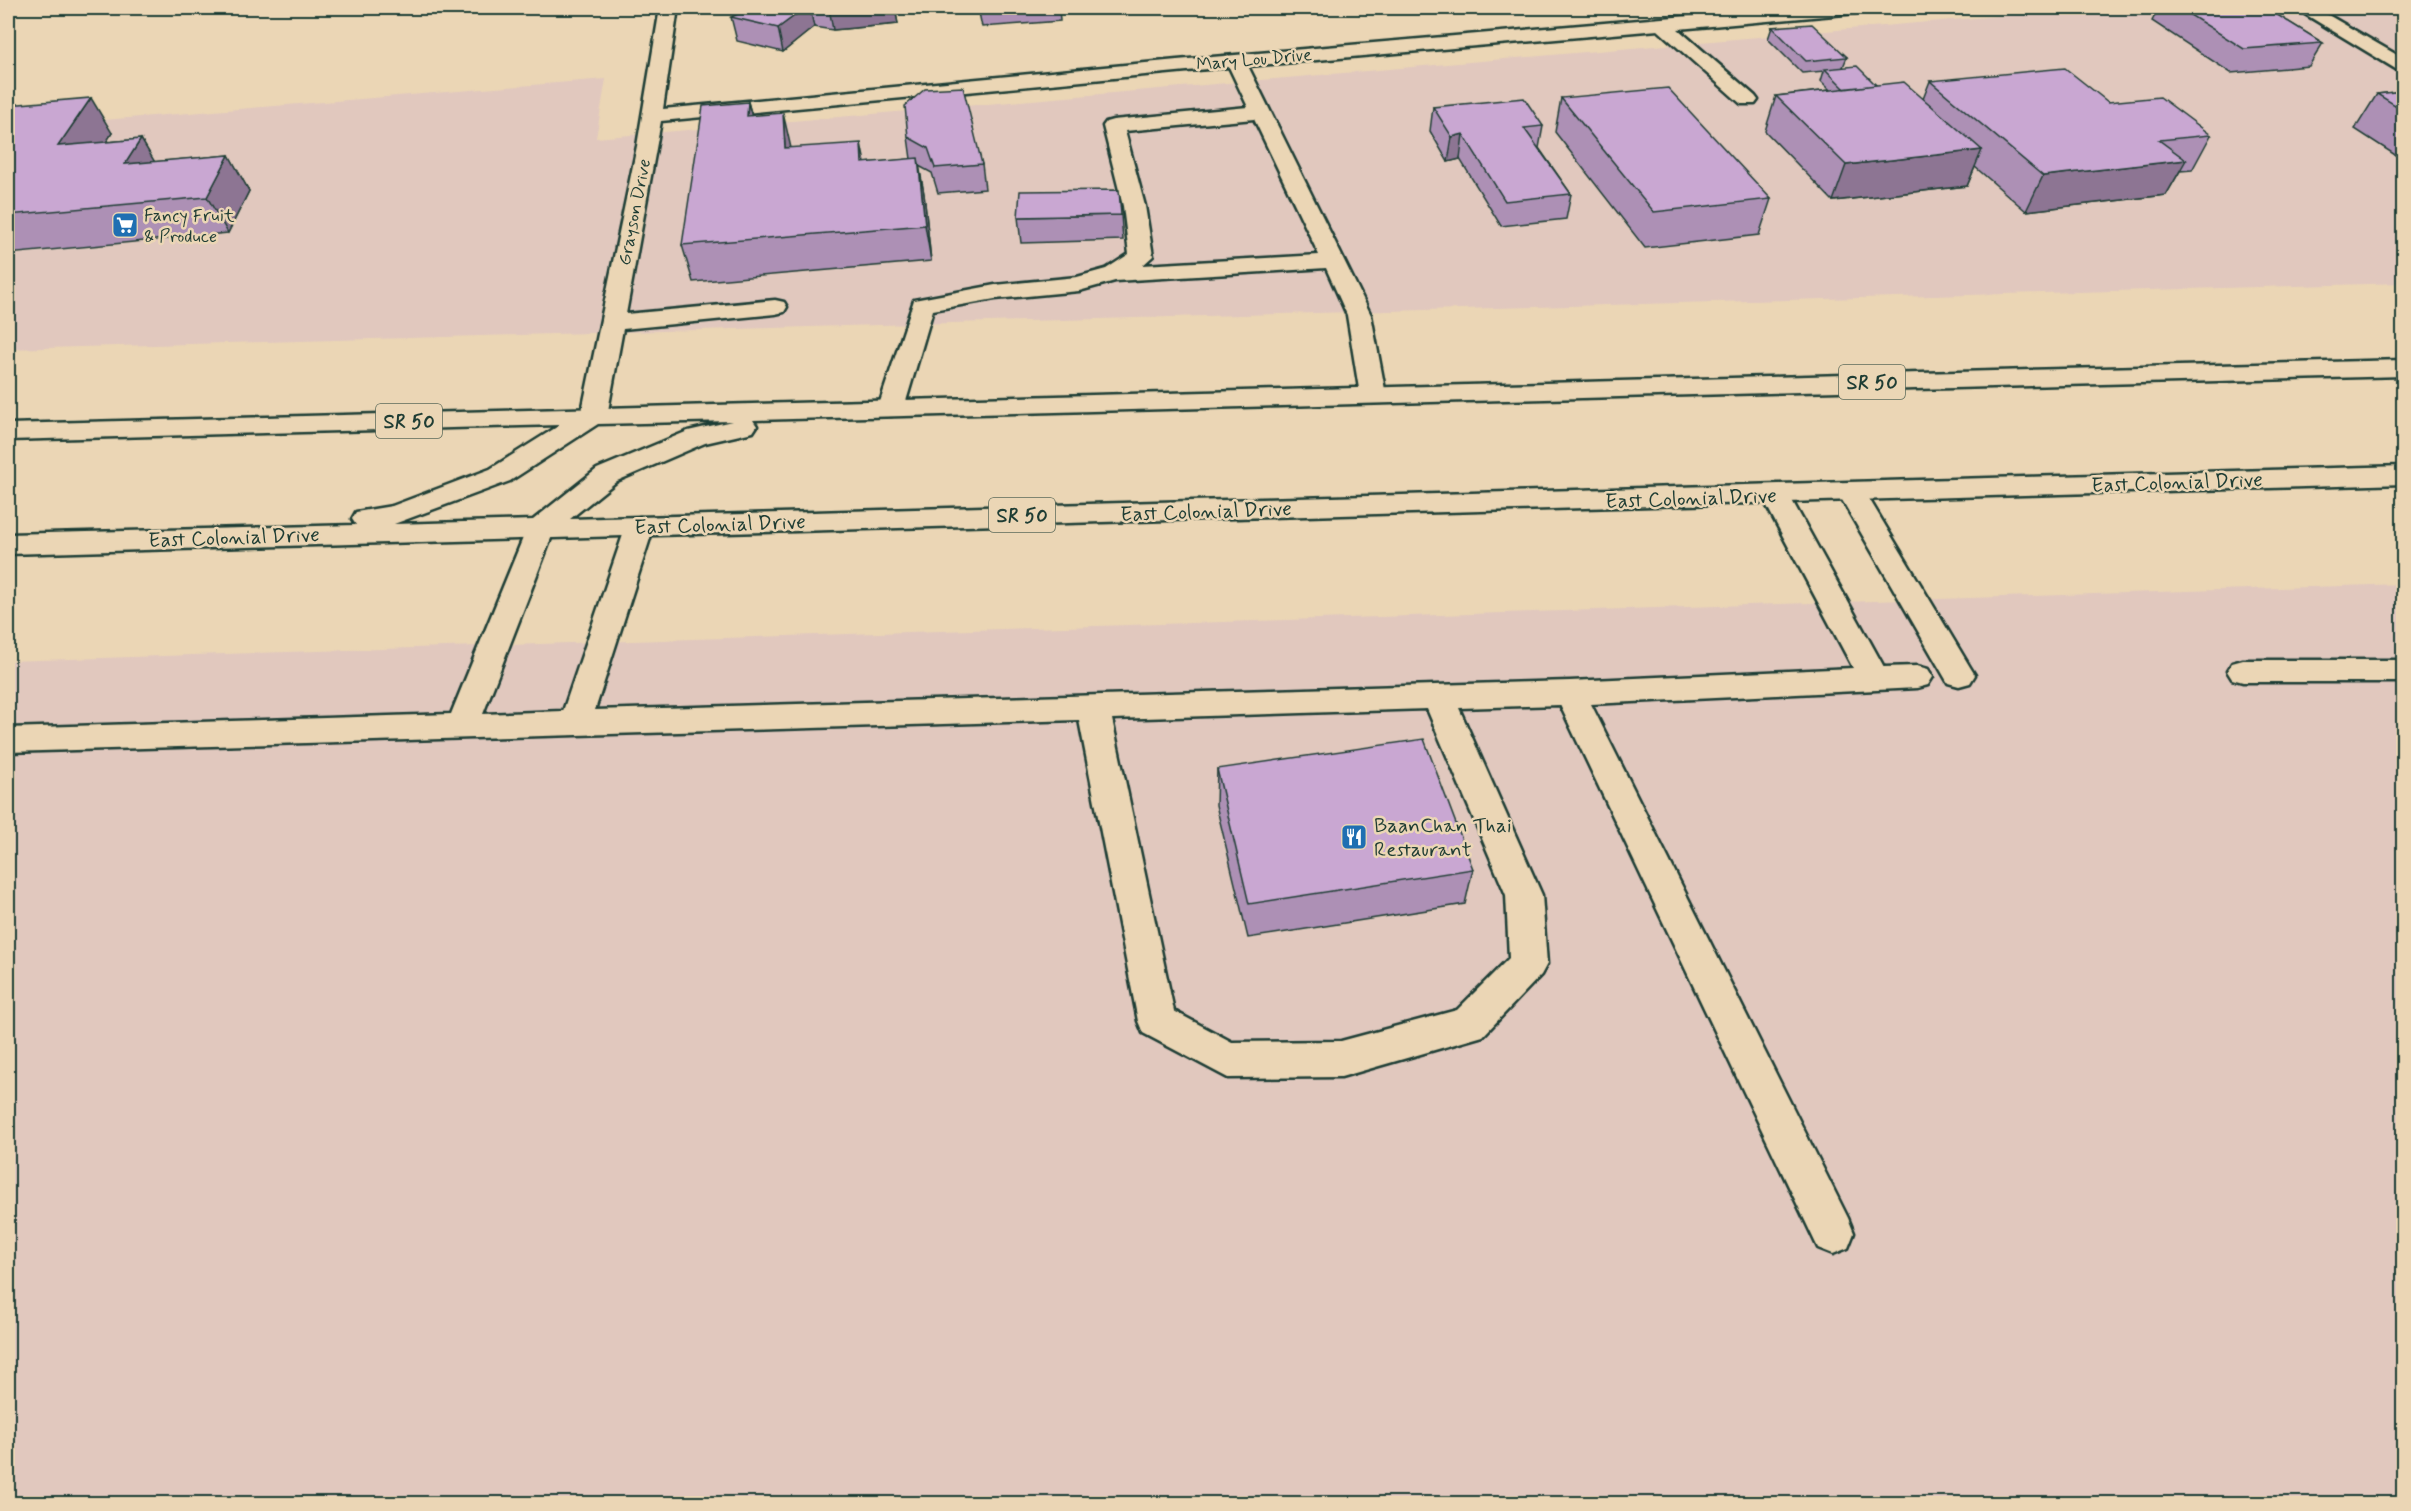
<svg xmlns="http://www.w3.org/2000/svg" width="2411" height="1511" viewBox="0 0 2411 1511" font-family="Mynerve,sans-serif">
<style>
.built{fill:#e1c8be}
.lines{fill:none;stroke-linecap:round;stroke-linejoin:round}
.minor-casing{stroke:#1f3d34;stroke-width:5}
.highway-casing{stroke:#1f3d34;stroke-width:5}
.minor{fill:#ebd6b5;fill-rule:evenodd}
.highway{fill:#ebd6b5;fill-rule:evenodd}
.wall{fill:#ad90b5;stroke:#1f3d34;stroke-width:1.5}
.shaded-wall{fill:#8d7593;stroke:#1f3d34;stroke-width:1.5}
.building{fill:#c9a7d2;stroke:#1f3d34;stroke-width:1.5}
.labels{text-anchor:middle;stroke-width:5;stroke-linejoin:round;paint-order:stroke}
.far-street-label{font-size:18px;fill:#1f3d34;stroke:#ebd6b5}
.far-poi-label{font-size:18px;fill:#1f3d34;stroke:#ebd6b5;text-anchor:start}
.shield{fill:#ebd6b5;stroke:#5c6b5b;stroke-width:1.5}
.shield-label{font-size:20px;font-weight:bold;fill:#1f3d34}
.street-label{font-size:21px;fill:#1f3d34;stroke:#ebd6b5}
.poi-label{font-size:21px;fill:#1f3d34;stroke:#ebd6b5;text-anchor:start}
</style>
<rect width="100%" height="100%" fill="#ebd6b5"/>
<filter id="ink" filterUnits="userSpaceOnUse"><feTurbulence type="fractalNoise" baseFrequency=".0167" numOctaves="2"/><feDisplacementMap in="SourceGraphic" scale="12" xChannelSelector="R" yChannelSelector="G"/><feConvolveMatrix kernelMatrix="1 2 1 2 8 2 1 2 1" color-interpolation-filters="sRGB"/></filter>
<g filter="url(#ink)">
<path class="built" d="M 2091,8 L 2403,8 L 2403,39 L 2401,39 L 2404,41 L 2403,283 L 8,349 L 8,154 L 30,126 L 606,79 L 596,138 Z
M 2403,584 L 2403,1503 L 8,1503 L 8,661 Z"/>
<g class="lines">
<defs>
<path id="minor" d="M 660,8 L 678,8 L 663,109 L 1177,60 L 1662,18 L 1797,8 L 1865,8 L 1856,13 L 1678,29 L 1755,96 L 1758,100 L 1755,104 L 1741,104 L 1658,30 L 1248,66 L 1371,315 L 1386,395 L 1382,401 L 1373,403 L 1364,401 L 1360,395 L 1347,315 L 1326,268 L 1115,281 L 1079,291 L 995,299 L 933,310 L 904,408 L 900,414 L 891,416 L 882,414 L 878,408 L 914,300 L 995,285 L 1077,277 L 1106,269 L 1129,254 L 1123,206 L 1103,126 L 1106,122 L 1113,120 L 1248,107 L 1229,67 L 661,121 L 626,314 L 775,300 L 784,302 L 787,307 L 784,312 L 775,314 L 623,329 L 607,416 L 603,422 L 594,424 L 585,422 L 581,416 L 637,146 ZM 1254,119 L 1319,255 L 1143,265 L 1153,256 L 1145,206 L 1125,131 Z
M 2295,8 L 2316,8 L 2404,59 L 2404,74 Z
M 1852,484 L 1862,487 L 1970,667 L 1975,675 L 1970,683 L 1959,686 L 1948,683 L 1838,493 L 1842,487 Z
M 1775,486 L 1785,489 L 1789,495 L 1884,667 L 1917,666 L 1928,669 L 1933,677 L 1928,685 L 1917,688 L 1591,704 L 1848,1218 L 1854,1233 L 1848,1248 L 1833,1254 L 1818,1248 L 1560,705 L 1459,708 L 1542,895 L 1547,964 L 1541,975 L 1483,1036 L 1341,1077 L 1228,1078 L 1143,1033 L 1138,1021 L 1079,720 L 8,752 L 8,728 L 451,714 L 527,528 L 531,521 L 541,519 L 551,521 L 555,528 L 483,714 L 563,711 L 626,526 L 630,519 L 640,517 L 650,519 L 654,526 L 595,710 L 1570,681 L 1853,668 L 1761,495 L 1765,489 ZM 1427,709 L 1506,895 L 1509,958 L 1457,1010 L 1341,1041 L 1232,1042 L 1174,1011 L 1112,719 Z
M 2243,660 L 2404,660 L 2404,682 L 2243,682 L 2232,679 L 2227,671 L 2232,663 Z"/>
<path id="highway" d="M 2404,360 L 2404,376 L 753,420 L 757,426 L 753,432 L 705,443 L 617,481 L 570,519 L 2404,466 L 2404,484 L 8,554 L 8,534 L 356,525 L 352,519 L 356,512 L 392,506 L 490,469 L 560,425 L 8,440 L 8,424 ZM 732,421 L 688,431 L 597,469 L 533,520 L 394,524 L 510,481 L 598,424 Z"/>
</defs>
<use href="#minor" class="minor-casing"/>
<use href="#highway" class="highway-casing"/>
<use href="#minor" class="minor"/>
<use href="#highway" class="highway"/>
</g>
<path class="wall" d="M 751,8 L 895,8 L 898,24 L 833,30 L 814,27 L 783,52 L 737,41 L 731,17 Z
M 978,8 L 1059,8 L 1060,21 L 982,27 Z
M 2159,8 L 2266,8 L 2323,43 L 2309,66 L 2231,73 L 2152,21 Z
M 1772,27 L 1847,57 L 1843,67 L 1876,85 L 1923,99 L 1930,81 L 2108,102 L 2211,135 L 2192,170 L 2180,171 L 2166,195 L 2026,211 L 1975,167 L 1967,186 L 1833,201 L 1765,131 L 1776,96 L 1830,90 L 1821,81 L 1824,71 L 1802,73 L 1768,39 Z
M 2403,91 L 2403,160 L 2355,129 L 2377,94 Z
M 1561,98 L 1771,199 L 1759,235 L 1645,248 L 1555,132 Z
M 748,102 L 752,116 L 791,148 L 865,163 L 911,159 L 908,137 L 982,164 L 985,189 L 938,193 L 932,173 L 919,166 L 924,194 L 931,261 L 693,282 L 682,245 Z
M 8,105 L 112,133 L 106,142 L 141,139 L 154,162 L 229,155 L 249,191 L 228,233 L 8,254 Z
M 1433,107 L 1543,126 L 1539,148 L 1571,194 L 1566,219 L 1501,226 L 1460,159 L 1448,162 L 1430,131 Z
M 2403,175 L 2403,183 L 2400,180 Z
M 1121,215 L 1123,240 L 1021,243 L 1018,217 Z
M 1217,769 L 1473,869 L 1465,904 L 1248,938 L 1216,805 Z"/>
<path class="shaded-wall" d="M 805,8 L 810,8 L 814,27 L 783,52 L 778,28 Z
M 829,8 L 895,8 L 898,24 L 833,30 Z
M 91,98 L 112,133 L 81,182 L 58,146 Z
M 748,102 L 757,137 L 747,116 Z
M 783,113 L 791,148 L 785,148 Z
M 1463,134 L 1460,159 L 1448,162 L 1452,137 Z
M 141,139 L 162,174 L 125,164 Z
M 861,143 L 868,178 L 862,163 Z
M 1982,150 L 1967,186 L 1833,201 L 1846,165 Z
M 229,155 L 249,191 L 228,233 L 207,197 Z
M 918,158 L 924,194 L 931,261 L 925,225 Z
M 2186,160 L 2166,195 L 2026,211 L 2043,176 Z"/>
<path class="building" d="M 751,8 L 805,8 L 778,28 L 731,17 Z
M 2179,8 L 2266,8 L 2323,43 L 2244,49 Z
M 1812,24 L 1847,57 L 1806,61 L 1772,27 Z
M 1857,66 L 1876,85 L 1845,89 L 1825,69 Z
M 2065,68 L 2108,102 L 2160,97 L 2211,135 L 2159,140 L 2186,160 L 2043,176 L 1930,81 Z
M 1904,82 L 1982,150 L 1846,165 L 1776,96 Z
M 963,87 L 982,164 L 935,168 L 928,148 L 908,137 L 905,106 L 925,89 Z
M 1668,88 L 1771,199 L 1654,212 L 1561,98 Z
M 2403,91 L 2403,110 L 2377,94 Z
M 91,98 L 58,146 L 141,139 L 125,164 L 229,155 L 207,197 L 8,215 L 8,105 Z
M 1524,98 L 1543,126 L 1524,128 L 1571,194 L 1505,201 L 1463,134 L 1452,137 L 1433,107 Z
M 748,102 L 747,116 L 783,113 L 785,148 L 861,143 L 862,163 L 918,158 L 925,225 L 682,245 L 703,106 Z
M 1119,190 L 1121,215 L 1018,217 L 1020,191 Z
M 1424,739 L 1473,869 L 1249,904 L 1217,769 Z"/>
</g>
<defs>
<symbol id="supermarket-square" viewBox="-11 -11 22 22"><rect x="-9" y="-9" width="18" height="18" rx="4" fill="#1f6fb2" stroke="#ebd6b5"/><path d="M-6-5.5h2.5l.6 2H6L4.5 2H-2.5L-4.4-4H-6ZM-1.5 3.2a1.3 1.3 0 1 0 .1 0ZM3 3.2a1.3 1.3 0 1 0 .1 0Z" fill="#fff"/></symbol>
<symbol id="restaurant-square" viewBox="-11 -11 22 22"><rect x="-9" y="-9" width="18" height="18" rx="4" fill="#1f6fb2" stroke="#ebd6b5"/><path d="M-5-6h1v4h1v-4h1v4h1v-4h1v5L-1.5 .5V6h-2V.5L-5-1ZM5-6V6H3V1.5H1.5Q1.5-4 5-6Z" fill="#fff"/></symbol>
</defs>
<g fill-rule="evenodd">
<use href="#supermarket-square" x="110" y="210" width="30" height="30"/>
<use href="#restaurant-square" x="1339" y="822" width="30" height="30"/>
</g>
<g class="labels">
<g class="far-street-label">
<text transform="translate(1254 59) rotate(-5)" y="6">Mary Lou Drive</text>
<text transform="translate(634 212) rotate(-79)" y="6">Grayson Drive</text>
</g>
<g class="far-poi-label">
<text x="144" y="221">Fancy Fruit<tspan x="144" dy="21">&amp; Produce</tspan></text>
</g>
<g class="shield">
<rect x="1839" y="365" width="66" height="34" rx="4.5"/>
<rect x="376" y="404" width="66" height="34" rx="4.5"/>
<rect x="989" y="498" width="66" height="34" rx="4.5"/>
</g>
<g class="shield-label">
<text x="1872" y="389">SR 50</text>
<text x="409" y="428">SR 50</text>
<text x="1022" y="522">SR 50</text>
</g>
<g class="street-label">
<text transform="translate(2177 482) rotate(-2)" y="7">East Colonial Drive</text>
<text transform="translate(1691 498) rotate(-2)" y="7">East Colonial Drive</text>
<text transform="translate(1206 511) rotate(-2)" y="7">East Colonial Drive</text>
<text transform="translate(720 524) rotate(-2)" y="7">East Colonial Drive</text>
<text transform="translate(234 537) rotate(-2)" y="7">East Colonial Drive</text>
</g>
<g class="poi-label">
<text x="1374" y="832">BaanChan Thai<tspan x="1374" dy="24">Restaurant</tspan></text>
</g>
</g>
<rect width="2411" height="1511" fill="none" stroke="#ebd6b5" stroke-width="30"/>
<rect x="15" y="15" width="2381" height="1481" fill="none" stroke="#1f3d34" stroke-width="2" filter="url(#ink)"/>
</svg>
